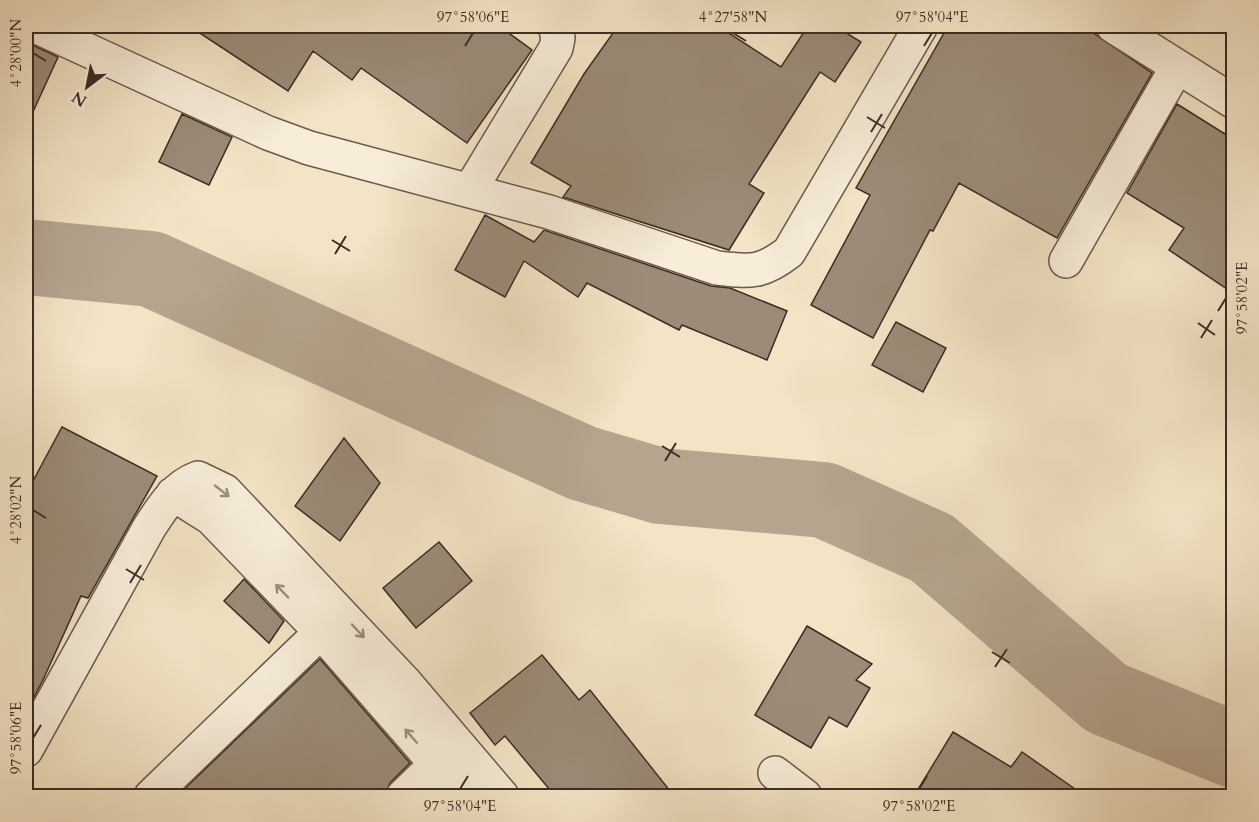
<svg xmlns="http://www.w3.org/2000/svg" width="1259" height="822" viewBox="0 0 1259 822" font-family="Cardo,serif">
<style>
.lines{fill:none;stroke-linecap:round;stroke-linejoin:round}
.river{stroke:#b5a58f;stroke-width:76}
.building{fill:#9b8b78;stroke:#3c2b25;stroke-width:1.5}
.minor-casing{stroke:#6a594d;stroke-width:36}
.minor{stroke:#f7edd9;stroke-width:33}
.oneway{stroke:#9a8c7f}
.ticks{fill:none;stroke:#3c2b25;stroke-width:2}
.neatline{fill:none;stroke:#3c2b25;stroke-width:2}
.ticks-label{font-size:15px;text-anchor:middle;fill:#3c2b25}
</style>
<rect width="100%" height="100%" fill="#f3e4c5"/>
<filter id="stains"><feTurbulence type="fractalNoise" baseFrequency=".00333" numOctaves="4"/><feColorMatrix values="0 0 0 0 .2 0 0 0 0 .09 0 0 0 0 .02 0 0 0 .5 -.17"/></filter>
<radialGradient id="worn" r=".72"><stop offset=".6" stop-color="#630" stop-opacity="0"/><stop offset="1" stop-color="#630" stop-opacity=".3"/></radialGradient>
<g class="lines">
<path class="river" d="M 26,257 L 151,269 L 582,463 L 660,486 L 824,500 L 932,548 L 1106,698 L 1234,750"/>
</g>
<path class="building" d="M 189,26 L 499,26 L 532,50 L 467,143 L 361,68 L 352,80 L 313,51 L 288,91 Z
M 618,26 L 718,26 L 781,67 L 808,26 L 835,26 L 861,42 L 835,82 L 820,72 L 749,184 L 764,193 L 729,250 L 563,197 L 571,186 L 531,163 L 584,74 Z
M 948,26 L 1083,26 L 1152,73 L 1057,238 L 959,183 L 933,231 L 930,230 L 873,338 L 811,305 L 870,195 L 856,188 Z
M 26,42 L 58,57 L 26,127 Z
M 1177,104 L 1233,139 L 1233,293 L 1169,250 L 1184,228 L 1127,193 Z
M 182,114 L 232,137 L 209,185 L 159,162 Z
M 485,215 L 534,242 L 544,230 L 711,286 L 730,288 L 787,311 L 767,360 L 682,325 L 679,330 L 587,283 L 578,297 L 524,261 L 505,297 L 455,270 Z
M 896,322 L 946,348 L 923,392 L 872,365 Z
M 62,427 L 157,476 L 88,598 L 81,596 L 43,680 L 26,712 L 26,494 Z
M 344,438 L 380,483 L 340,541 L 295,506 Z
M 439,542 L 472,581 L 416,628 L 383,588 Z
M 244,579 L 284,621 L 269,643 L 224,601 Z
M 807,626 L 872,664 L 856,680 L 870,688 L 847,727 L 829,717 L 811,748 L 755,715 Z
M 542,655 L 579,700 L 590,690 L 674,796 L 555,796 L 505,736 L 495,745 L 470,713 Z
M 320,659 L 410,763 L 390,783 L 385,796 L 177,796 Z
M 953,732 L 1011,767 L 1022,752 L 1085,796 L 914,796 Z"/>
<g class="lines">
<defs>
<path id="minor" d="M 35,26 L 268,133 L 309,148 L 549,212 L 717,268 C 751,272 762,273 789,252 L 921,26
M 1113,26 L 1234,102
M 470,190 L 556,48 L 558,38 L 555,26
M 1066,261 L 1177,67
M 173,494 L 211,518 L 321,632 L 464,796
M 26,750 L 149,528 C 162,508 174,487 198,478 L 225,491 L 404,681 L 502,796
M 775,773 L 805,796
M 151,796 L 321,632
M 403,796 L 436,764"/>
</defs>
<use href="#minor" class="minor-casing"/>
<use href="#minor" class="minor"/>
</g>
<defs><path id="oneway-shaft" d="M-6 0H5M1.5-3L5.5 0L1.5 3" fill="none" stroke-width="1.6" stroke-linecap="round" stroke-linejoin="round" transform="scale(1.5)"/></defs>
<g class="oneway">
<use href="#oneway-shaft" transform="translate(222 491) rotate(38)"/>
<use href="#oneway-shaft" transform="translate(282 591) rotate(-134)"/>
<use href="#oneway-shaft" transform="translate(358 631) rotate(47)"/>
<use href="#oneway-shaft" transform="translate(411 736) rotate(-131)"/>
</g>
<path class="ticks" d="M 733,33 L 746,41M 465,46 L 473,33M 924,46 L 932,33M 33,53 L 46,61M 867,117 L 885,128M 871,132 L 882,114M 332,240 L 350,251M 335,254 L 346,236M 1218,311 L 1226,298M 1198,323 L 1215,335M 1201,338 L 1212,320M 662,446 L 680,457M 665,461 L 676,443M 33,510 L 46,518M 126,569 L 144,580M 130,583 L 141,565M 992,652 L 1010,663M 995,667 L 1007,649M 33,738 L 41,725M 460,789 L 468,776M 919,789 L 927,776"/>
<rect width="1259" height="822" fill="none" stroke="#f3e4c5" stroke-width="66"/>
<g transform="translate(87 87) rotate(212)" stroke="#f7edd9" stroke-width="4.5" paint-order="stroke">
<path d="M0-4.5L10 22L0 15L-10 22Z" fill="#3c2b25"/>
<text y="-9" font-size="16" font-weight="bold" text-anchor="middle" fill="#3c2b25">N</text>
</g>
<rect x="33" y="33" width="1193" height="756" class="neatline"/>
<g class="ticks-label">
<text x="473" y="22">97°58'06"E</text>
<text x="733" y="22">4°27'58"N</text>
<text x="932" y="22">97°58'04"E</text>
<text transform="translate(16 53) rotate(-90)" y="5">4°28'00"N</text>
<text transform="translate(1242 298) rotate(-90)" y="5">97°58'02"E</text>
<text transform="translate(16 510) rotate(-90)" y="5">4°28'02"N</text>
<text transform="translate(16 738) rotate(-90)" y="5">97°58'06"E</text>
<text x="460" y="811">97°58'04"E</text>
<text x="919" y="811">97°58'02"E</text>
</g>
<rect width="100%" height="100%" filter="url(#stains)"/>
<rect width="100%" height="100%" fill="url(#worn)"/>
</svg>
